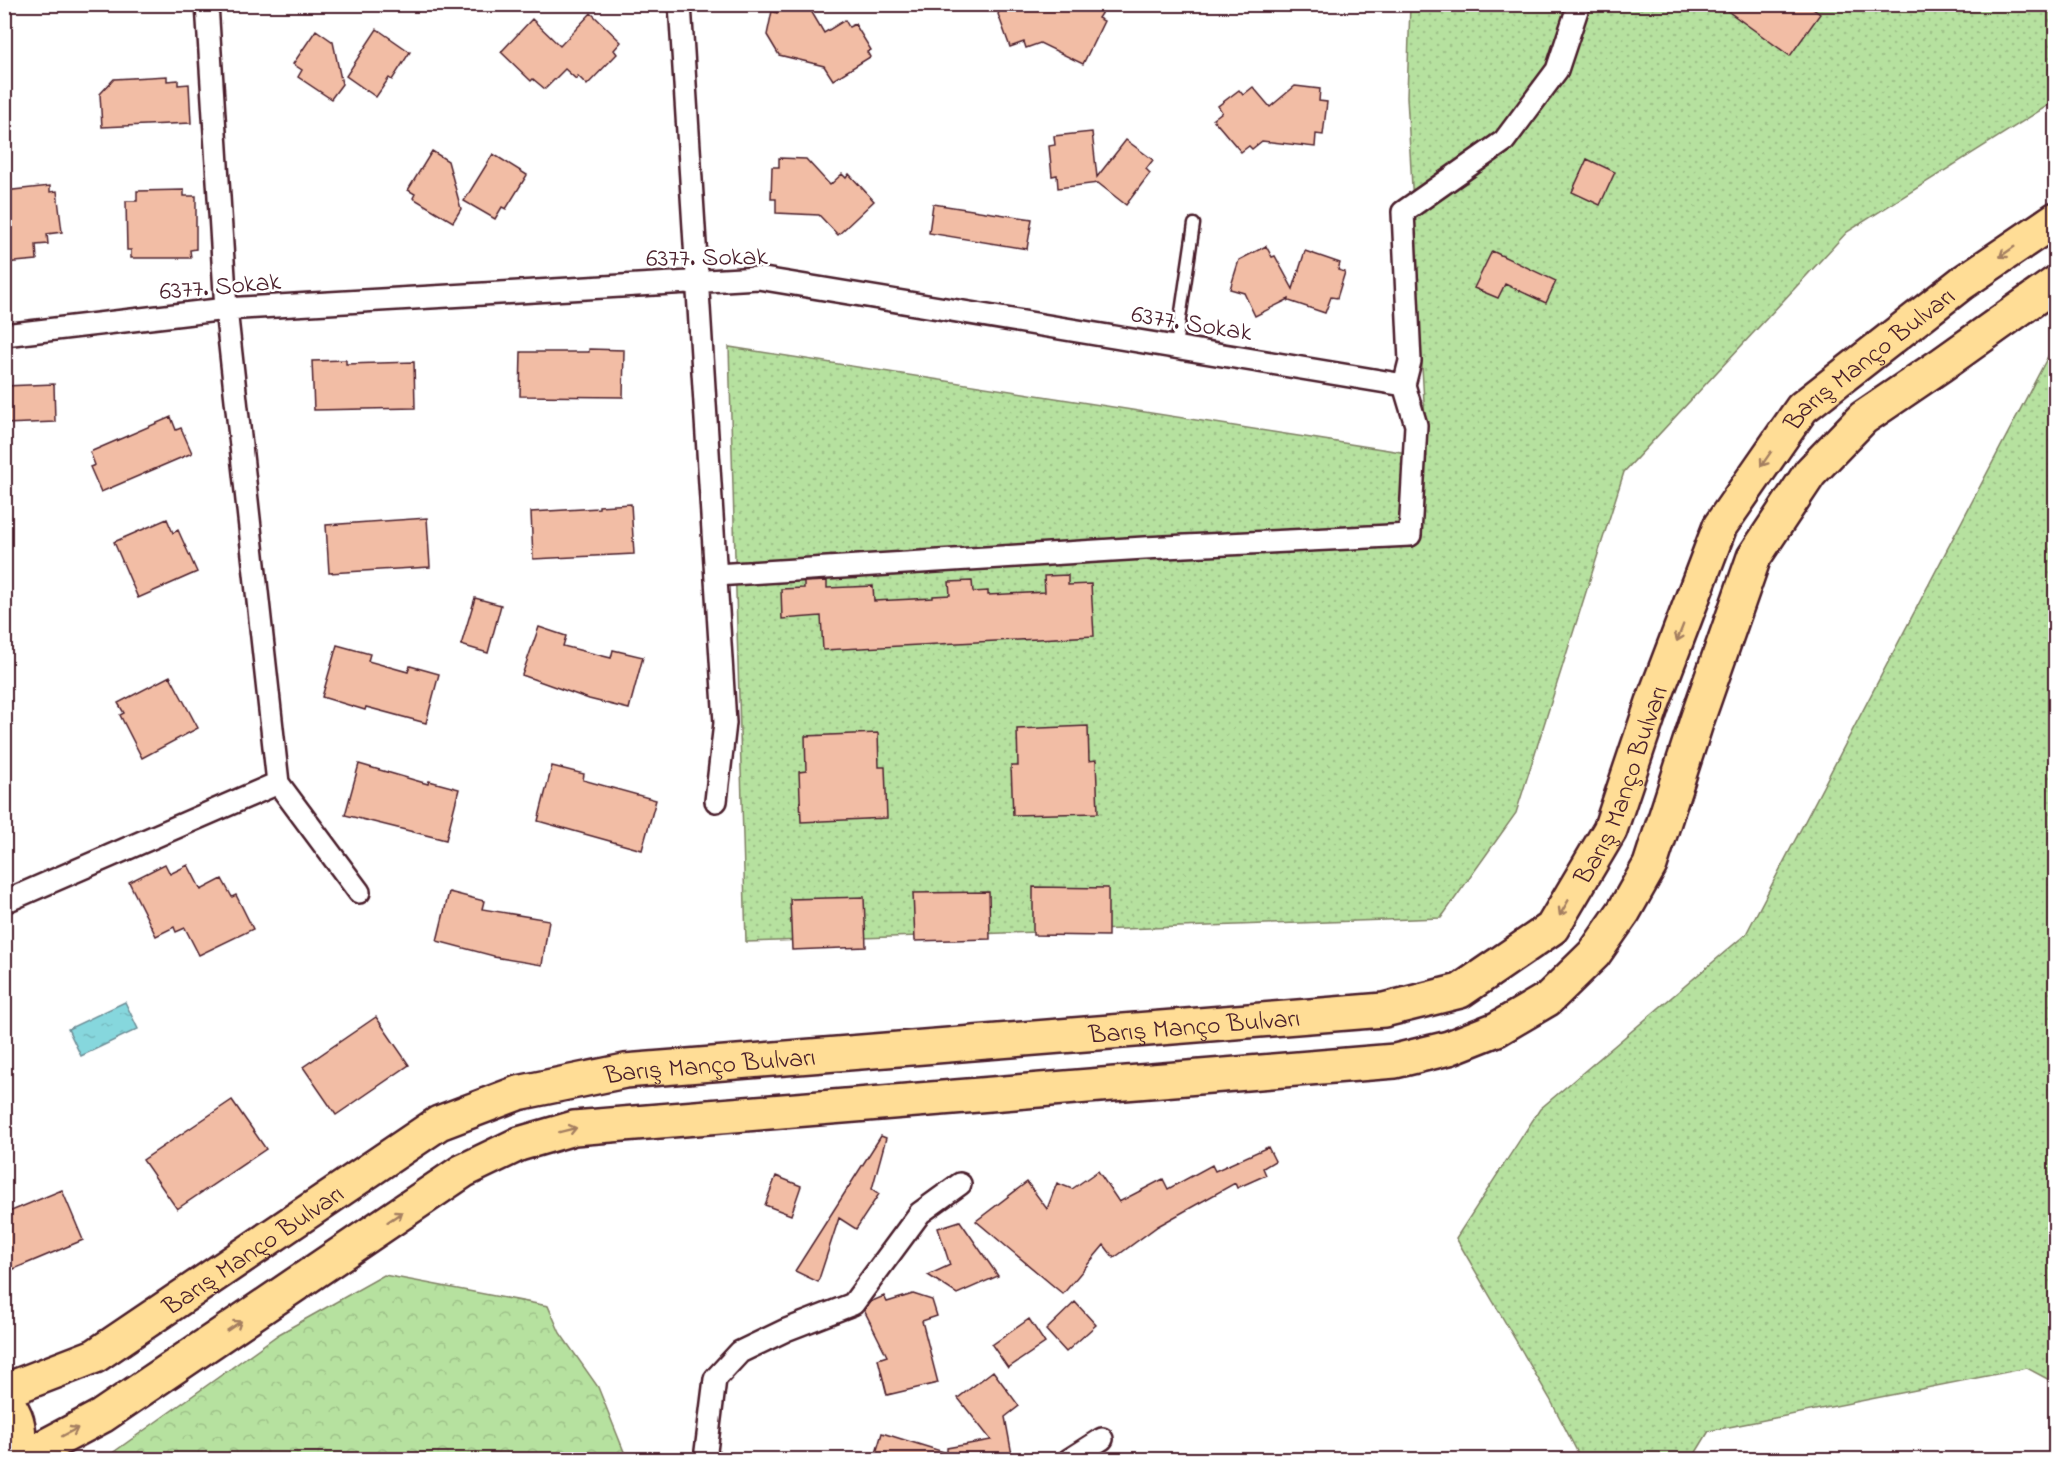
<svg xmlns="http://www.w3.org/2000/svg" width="2060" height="1464" viewBox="0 0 2060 1464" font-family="'Indie Flower',sans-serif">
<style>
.grass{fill:url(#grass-dots);stroke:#808065;stroke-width:1.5}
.park{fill:url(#park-crowns);stroke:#808065;stroke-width:1.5}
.water{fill:url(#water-ripples);stroke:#6e8d96;stroke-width:1.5}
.building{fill:#f2bda5;stroke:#4a1f2b;stroke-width:1.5}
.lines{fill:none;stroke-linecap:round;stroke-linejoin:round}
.lane-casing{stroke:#4a1f2b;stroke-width:15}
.street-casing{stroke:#4a1f2b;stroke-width:26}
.primary-casing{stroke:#4a1f2b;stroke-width:38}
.lane{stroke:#fff;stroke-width:10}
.street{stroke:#fff;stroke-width:21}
.primary{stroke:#ffdd96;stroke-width:33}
.oneway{stroke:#a47e60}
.labels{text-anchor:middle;stroke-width:5;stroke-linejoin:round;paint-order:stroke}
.street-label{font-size:26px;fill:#4a1f2b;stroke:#fff}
</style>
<defs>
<pattern id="grass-dots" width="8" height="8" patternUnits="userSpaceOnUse" patternTransform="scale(1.5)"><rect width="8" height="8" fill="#b6e19f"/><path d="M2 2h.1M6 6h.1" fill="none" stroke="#9ec189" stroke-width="1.8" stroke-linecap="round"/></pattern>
<pattern id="park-crowns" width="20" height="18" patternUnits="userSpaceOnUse" patternTransform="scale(1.5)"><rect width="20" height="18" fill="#b6e19f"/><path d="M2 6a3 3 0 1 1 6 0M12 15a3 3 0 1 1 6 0" fill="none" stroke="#9ec189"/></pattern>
<pattern id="water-ripples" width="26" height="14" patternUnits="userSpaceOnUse" patternTransform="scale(1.5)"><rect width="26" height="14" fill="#86d7dd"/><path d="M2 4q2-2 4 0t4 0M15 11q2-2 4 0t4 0" fill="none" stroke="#75b8be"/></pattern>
</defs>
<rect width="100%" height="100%" fill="#fff"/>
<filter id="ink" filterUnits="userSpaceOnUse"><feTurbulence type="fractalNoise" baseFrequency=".0167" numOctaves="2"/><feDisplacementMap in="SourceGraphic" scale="12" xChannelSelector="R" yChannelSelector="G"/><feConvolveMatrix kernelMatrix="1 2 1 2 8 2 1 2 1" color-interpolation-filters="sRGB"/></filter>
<g filter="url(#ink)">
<path class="grass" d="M 1410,5 L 2055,5 L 2055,101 L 1847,232 L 1624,472 L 1516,813 L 1441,918 L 746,942 L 729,347 L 1427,456 L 1407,97 Z
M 2055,343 L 2055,1383 L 2027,1368 L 1709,1431 L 1692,1459 L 1581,1459 L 1550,1399 L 1456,1238 L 1540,1109 L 1746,934 Z"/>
<path class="park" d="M 384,1275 L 548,1306 L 560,1333 L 598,1387 L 627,1459 L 104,1459 L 279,1334 Z"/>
<path class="water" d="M 125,1002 L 138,1029 L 81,1056 L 68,1029 Z"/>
<path class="building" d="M 779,4 L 799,7 L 807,4 L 824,33 L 845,20 L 849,27 L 855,24 L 871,50 L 867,52 L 870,57 L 833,80 L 824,66 L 779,55 L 767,35 L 772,11 L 777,13 Z
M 1003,4 L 1086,4 L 1102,12 L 1098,18 L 1104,21 L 1083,64 L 1040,43 L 1026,48 L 1024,42 L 1010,47 L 998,14 Z
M 1718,4 L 1806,4 L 1820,14 L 1790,56 Z
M 591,13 L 621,42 L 614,50 L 617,54 L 587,85 L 578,76 L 576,79 L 565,69 L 545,89 L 533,79 L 531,81 L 501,52 L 532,19 L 560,46 Z
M 377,29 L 410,52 L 392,80 L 389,78 L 376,97 L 346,76 Z
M 316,30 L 333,42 L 342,84 L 331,99 L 298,77 L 302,70 L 293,64 Z
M 167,76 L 167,81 L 178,80 L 178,85 L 189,84 L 191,123 L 102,127 L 100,94 L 114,79 Z
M 1295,86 L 1320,89 L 1319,101 L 1327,102 L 1323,135 L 1316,134 L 1315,147 L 1262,141 L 1252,149 L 1249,146 L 1241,152 L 1213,119 L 1222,112 L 1218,106 L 1239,90 L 1243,95 L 1253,87 L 1270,107 Z
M 1092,132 L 1097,177 L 1126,140 L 1153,160 L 1146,169 L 1150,173 L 1126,205 L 1098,183 L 1058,188 L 1057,175 L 1052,176 L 1049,146 L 1055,145 L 1054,136 Z
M 432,151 L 448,161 L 461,209 L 453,222 L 413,198 L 415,194 L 408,190 Z
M 493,154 L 527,175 L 506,209 L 502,207 L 495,219 L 464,201 Z
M 779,158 L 806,159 L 830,185 L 842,174 L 846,178 L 849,174 L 874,201 L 838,235 L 819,215 L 776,213 L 776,199 L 771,199 L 772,167 L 779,167 Z
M 1587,159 L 1615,172 L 1600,205 L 1572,192 Z
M 50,186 L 50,192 L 57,191 L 62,232 L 47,234 L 48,244 L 36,245 L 37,260 L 4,263 L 4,191 Z
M 184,190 L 184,196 L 196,196 L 196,249 L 190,250 L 191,258 L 131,258 L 131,250 L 127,250 L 126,201 L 137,201 L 137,191 Z
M 933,204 L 1032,219 L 1027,249 L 929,233 Z
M 1266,246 L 1272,257 L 1275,256 L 1293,289 L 1305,251 L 1340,263 L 1338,270 L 1345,272 L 1337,298 L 1331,297 L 1325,313 L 1289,301 L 1289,299 L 1255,316 L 1244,293 L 1230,289 L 1239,260 Z
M 1492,251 L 1556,281 L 1546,303 L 1505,284 L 1498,298 L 1474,288 Z
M 589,349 L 624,350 L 623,397 L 520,396 L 521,352 L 589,352 Z
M 346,360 L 346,364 L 414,362 L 415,408 L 314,410 L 312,361 Z
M 54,384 L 55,422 L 4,424 L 4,386 Z
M 171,417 L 176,430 L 181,428 L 192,453 L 101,492 L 90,467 L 95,465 L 90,452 Z
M 631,504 L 634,554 L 533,559 L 531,512 L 599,508 L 599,506 Z
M 427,518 L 430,567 L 329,573 L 326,525 Z
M 167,519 L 173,533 L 178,530 L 197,572 L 138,598 L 114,542 Z
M 1068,575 L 1068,585 L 1091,584 L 1094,636 L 823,650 L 821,616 L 782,619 L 781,589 L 804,588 L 804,582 L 827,581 L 827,588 L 873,586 L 874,601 L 933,598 L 933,596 L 950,595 L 949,582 L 972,581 L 973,592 L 988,591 L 988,595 L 1045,592 L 1044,576 Z
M 475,598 L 501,605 L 488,653 L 461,645 Z
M 539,627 L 566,636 L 563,646 L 611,658 L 613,650 L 643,657 L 629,709 L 589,699 L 522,675 Z
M 337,645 L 370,654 L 368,661 L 408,672 L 410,666 L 439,674 L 426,723 L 366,707 L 365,710 L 322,697 Z
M 170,676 L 198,728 L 142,758 L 120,715 L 124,713 L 118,703 Z
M 1088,726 L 1089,761 L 1096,760 L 1098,813 L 1013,815 L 1011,766 L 1018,766 L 1017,729 Z
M 878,733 L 879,767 L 885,767 L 887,818 L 801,822 L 799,772 L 806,771 L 805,736 Z
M 359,764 L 428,784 L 429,781 L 459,789 L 446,840 L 345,815 Z
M 552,766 L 584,774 L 583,780 L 656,800 L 642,850 L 538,821 Z
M 165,864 L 170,874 L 188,865 L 201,890 L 222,879 L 232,897 L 236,895 L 253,929 L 199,955 L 185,928 L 176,932 L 174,927 L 156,936 L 129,882 Z
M 1033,887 L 1108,888 L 1108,936 L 1033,935 Z
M 449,892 L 484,901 L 482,909 L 549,920 L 542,965 L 494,957 L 494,956 L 437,941 Z
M 989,892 L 990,939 L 915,941 L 913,893 Z
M 864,897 L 866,947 L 792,950 L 790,899 Z
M 376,1017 L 409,1065 L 336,1115 L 303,1067 Z
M 232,1100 L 266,1149 L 177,1209 L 143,1160 Z
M 881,1136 L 886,1138 L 872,1189 L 879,1194 L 856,1229 L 839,1218 L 818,1282 L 795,1271 Z
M 1268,1147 L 1275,1161 L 1263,1168 L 1266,1175 L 1237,1188 L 1235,1183 L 1158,1226 L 1114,1258 L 1104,1245 L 1063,1294 L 976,1221 L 1027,1182 L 1047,1209 L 1057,1183 L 1072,1189 L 1098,1171 L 1119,1202 L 1163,1179 L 1168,1189 L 1212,1165 L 1215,1171 Z
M 776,1176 L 801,1186 L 791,1215 L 765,1205 Z
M 62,1190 L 83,1240 L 4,1273 L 4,1214 Z
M 960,1221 L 998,1276 L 957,1294 L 928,1275 L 950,1265 L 938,1228 Z
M 913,1294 L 932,1300 L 937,1316 L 922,1321 L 938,1383 L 887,1395 L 878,1359 L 887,1356 L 864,1310 L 870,1302 L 884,1296 L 887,1302 Z
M 1075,1302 L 1096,1325 L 1066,1352 L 1046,1330 Z
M 1029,1319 L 1045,1343 L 1008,1368 L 992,1345 Z
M 993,1371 L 1019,1406 L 1005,1417 L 1013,1460 L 874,1460 L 882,1433 L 947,1453 L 947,1448 L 991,1440 L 958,1398 Z"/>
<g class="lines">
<defs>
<path id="lane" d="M 1176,346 L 1194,224"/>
<path id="street" d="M 680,4 L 725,723 L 716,801
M 4,335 L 226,309 L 758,278 L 1404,385
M 716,575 L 1144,548 L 1410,535 L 1416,425 L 1404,385 L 1410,361 L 1403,212 L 1504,141 L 1557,70 L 1579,4
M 278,783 L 359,892
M 4,902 L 278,783 L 226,309 L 207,4
M 709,1460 L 706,1451 L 715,1379 L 740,1352 L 786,1330 L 853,1304 L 920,1213 L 960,1184
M 1069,1460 L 1102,1439"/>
<g id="primary">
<path id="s1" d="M 4,1391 L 95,1356 L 439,1123 L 518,1093 L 625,1071 L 1384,1010 L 1460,991 L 1552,928 L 1610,830 L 1653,702 L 1720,526 L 1802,408 L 1962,283 L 2056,219"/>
<path d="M 4,1400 C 21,1417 21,1439 15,1460"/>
<path d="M 19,1460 L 102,1416 L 463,1171 L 519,1144 L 574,1128 L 1395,1061 L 1449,1048 L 1497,1029 L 1548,999 L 1594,954 L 1624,911 L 1650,865 L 1697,720 L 1754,557 L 1810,473 L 1863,418 L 1941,365 L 2056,283"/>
</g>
</defs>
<use href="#lane" class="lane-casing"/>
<use href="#street" class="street-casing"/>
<use href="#primary" class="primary-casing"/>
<use href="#lane" class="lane"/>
<use href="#street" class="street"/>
<use href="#primary" class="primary"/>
</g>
<defs><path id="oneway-shaft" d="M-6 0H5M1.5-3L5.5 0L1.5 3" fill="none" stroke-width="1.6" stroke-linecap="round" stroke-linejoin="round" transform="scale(1.5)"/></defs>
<g class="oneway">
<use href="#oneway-shaft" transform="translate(2007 252) rotate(145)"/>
<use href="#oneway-shaft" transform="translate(1766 459) rotate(125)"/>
<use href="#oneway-shaft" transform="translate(1680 633) rotate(111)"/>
<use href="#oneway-shaft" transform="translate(1564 908) rotate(120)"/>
<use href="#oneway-shaft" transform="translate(568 1130) rotate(-14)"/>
<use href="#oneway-shaft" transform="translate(395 1217) rotate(-34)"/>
<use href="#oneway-shaft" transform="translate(234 1326) rotate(-34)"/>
<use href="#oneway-shaft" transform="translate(70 1432) rotate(-28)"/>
</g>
</g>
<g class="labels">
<g class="street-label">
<text transform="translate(707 256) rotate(-1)" y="9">6377. Sokak</text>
<text transform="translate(220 285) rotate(-5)" y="9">6377. Sokak</text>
<text transform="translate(1192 322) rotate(9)" y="9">6377. Sokak</text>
<text dy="9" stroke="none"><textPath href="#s1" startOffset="2322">Barış Manço Bulvarı</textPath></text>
<text dy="9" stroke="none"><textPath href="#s1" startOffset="1818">Barış Manço Bulvarı</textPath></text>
<text dy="9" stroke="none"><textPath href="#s1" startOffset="1278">Barış Manço Bulvarı</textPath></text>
<text dy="9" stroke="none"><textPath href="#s1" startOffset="792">Barış Manço Bulvarı</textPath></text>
<text dy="9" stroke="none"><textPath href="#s1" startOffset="288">Barış Manço Bulvarı</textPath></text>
</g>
</g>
<rect width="2060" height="1464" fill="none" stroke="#fff" stroke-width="24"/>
<rect x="12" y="12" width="2036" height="1440" fill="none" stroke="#4a1f2b" stroke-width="2" filter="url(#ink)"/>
</svg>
